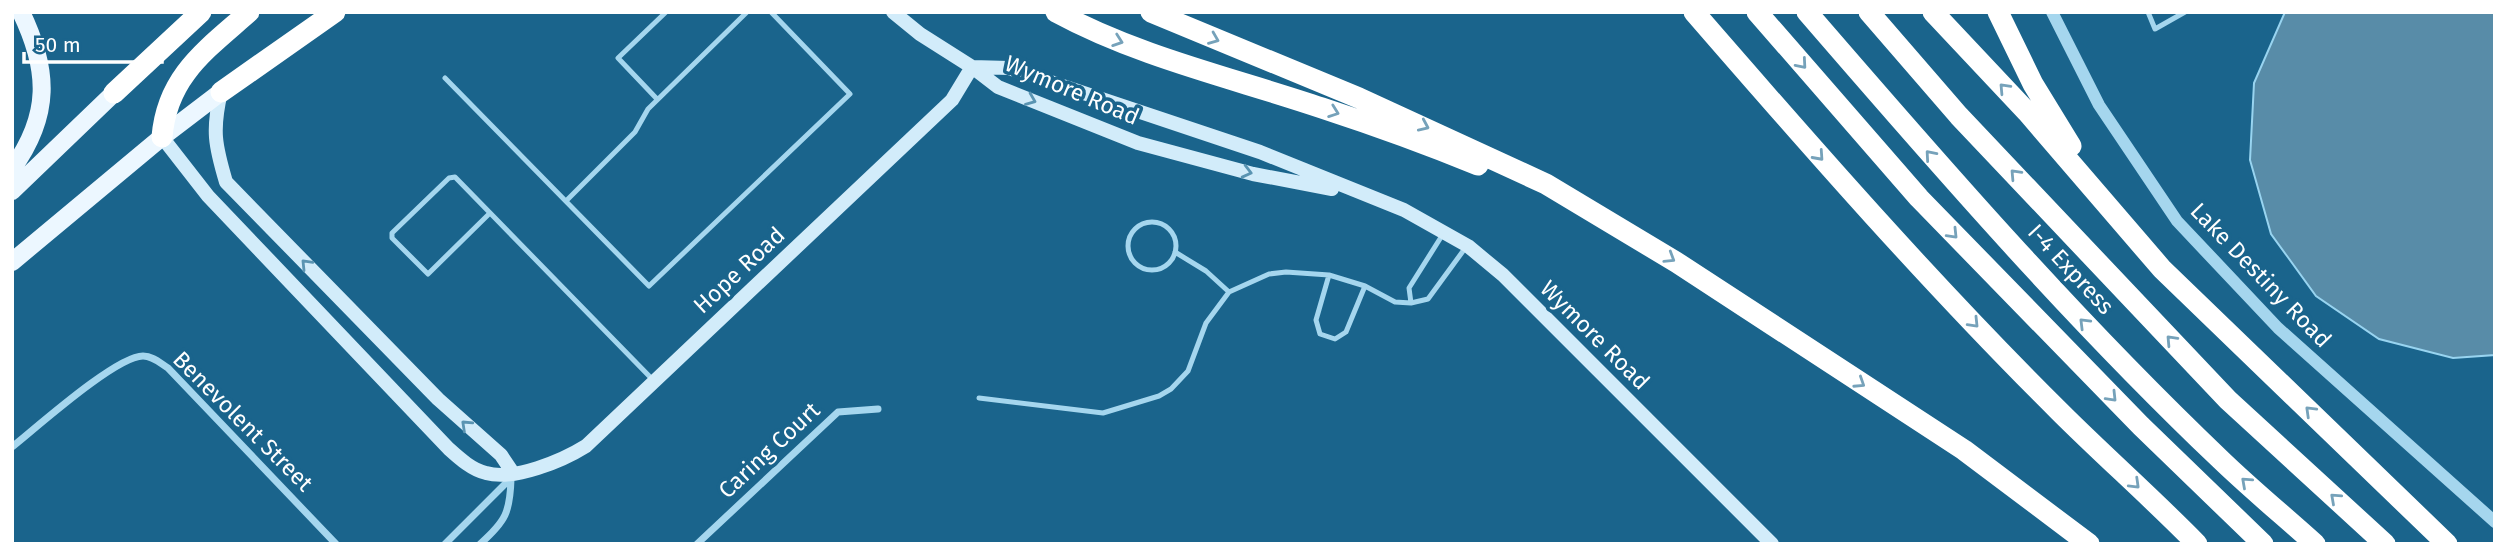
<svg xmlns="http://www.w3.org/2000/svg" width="2507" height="556" viewBox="0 0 2507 556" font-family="'Fira Sans',sans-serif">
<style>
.water{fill:#588ca8;stroke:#98d4f0;stroke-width:2}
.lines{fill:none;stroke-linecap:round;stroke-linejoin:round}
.service{stroke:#a5d6ee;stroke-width:5}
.minor{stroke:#a5d6ee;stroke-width:7}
.tertiary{stroke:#a5d6ee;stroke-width:12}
.secondary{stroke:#d2ecfa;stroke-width:14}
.primary{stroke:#ecf7ff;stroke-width:18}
.motorway{stroke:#fff;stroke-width:21}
.oneway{stroke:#76a2ba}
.oneway2{stroke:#5a94b2}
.labels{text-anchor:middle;stroke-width:7;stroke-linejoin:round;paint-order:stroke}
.street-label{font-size:23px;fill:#fff;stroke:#1a648c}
</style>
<rect width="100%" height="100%" fill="#1a648c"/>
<path class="water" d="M 2285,12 L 2495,12 L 2495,355 L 2453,358 L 2379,339 L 2316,296 L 2271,234 L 2250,160 L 2254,83 Z"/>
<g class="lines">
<path class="service" d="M 2148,12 L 2155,29 L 2185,12
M 445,78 L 649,286 L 850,94 L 771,12
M 657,99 L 618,58 L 666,12
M 566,201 L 635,132 L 648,109 L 747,12
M 490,213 L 428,274 L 392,238 L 392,233 L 449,178 L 455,177 L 654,381
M1128 246a24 24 0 1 1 48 0a24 24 0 1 1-48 0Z
M 1443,234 L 1409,288 L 1411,303 L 1428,299 L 1466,247
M 1175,252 L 1206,271 L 1229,292
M 1329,275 L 1316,320 L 1320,334 L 1335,339 L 1346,332 L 1365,286
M 979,398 L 1103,413 L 1159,396 L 1171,389 L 1188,371 L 1206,323 L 1229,292 L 1269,274 L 1286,272 L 1329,275 L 1365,286 L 1395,302 L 1411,303"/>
<path class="minor" d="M 12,447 C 36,428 116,356 143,356 C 153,356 160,363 168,368 L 336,544
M 445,544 L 511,478
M 480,544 C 506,521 510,512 511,479
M 697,544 L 838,412 L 878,409"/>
<path class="tertiary" d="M 2052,12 L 2099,105 L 2177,221 L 2278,328 L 2495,522"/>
<path class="secondary" d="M 893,12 L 920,34 L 972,67 L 998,87 L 1138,143 L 1253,174 L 1332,189
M 972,67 L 1009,68 L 1260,152 L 1404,210 L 1468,246 L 1503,275 L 1772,544
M 221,92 C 212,130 215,145 226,182 L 438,399 L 501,455 L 513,473
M 162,137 L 208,196 L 449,449 C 459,458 472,470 486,473 C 514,481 562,461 586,446 L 952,100 L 972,67"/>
<path class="primary" d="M 12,169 C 51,115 49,70 21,12
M 12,191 L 114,93
M 12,262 L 162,137 L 221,92"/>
<path class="motorway" d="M 1056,12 C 1139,57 1233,78 1322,108 C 1374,125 1427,144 1478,165
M 1151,12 L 1359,98 L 1546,184 L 1676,262 L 1964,450 L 2089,544
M 1694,12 C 1812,148 1931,284 2059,411 C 2104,456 2152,498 2197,544
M 1757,12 L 1919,198 L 2141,426 L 2263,544
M 1807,12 C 1940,166 2073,319 2220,459 C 2251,489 2284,516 2315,544
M 1869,12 L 1959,116 L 2228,400 L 2385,544
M 1933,12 L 2027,112 L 2162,269 L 2447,544
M 1998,12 L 2033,84 L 2071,146
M 221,92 L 335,12
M 114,93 L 201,12
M 162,137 C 167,76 206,50 249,12"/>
</g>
<defs><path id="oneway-chevron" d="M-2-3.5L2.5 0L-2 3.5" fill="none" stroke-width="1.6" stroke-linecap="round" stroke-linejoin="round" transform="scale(1.75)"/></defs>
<g class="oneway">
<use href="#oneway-chevron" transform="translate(1214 39) rotate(22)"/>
<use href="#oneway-chevron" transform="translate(1118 41) rotate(19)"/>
<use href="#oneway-chevron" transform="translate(1802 64) rotate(49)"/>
<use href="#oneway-chevron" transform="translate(2004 88) rotate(-133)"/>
<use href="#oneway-chevron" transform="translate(1334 112) rotate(20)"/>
<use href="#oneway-chevron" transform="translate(1424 126) rotate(24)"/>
<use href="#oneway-chevron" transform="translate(1930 155) rotate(-131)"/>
<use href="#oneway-chevron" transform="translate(1819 156) rotate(48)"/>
<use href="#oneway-chevron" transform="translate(2015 174) rotate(-133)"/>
<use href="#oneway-chevron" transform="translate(1953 234) rotate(46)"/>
<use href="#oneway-chevron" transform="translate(1670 258) rotate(32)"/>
<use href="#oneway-chevron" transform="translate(1974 323) rotate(46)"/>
<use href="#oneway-chevron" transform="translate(2084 323) rotate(-135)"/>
<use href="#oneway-chevron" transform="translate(2171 340) rotate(-133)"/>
<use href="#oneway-chevron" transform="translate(1860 383) rotate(33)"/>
<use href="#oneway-chevron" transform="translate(2112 397) rotate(46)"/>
<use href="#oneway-chevron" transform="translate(2310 411) rotate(-136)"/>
<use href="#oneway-chevron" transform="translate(2246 482) rotate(-138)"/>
<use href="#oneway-chevron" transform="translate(2135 484) rotate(44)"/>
<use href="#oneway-chevron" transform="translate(2335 498) rotate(-138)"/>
</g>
<g class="oneway2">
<use href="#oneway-chevron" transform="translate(1031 100) rotate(22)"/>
<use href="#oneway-chevron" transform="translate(1247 172) rotate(14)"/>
<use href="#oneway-chevron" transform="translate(306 264) rotate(-134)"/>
<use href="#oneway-chevron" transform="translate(466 425) rotate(-137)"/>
</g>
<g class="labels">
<g class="street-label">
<text transform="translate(1072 90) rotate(23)" y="8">Wymore Road</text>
<text transform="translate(2071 269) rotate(47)" y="8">I-4 Express</text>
<text transform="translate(739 270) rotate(-43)" y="8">Hope Road</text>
<text transform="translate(2261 275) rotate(46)" y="8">Lake Destiny Road</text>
<text transform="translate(1595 335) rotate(45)" y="8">Wymore Road</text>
<text transform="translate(243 421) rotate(45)" y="8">Benevolent Street</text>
<text transform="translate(769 450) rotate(-43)" y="8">Caring Court</text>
</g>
</g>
<rect width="2507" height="556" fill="none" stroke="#ffffff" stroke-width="28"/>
<path d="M24 52v10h138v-10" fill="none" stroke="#ffffff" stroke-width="3.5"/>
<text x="35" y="52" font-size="21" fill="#ffffff" stroke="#1a648c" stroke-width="5" paint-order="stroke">50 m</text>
</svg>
